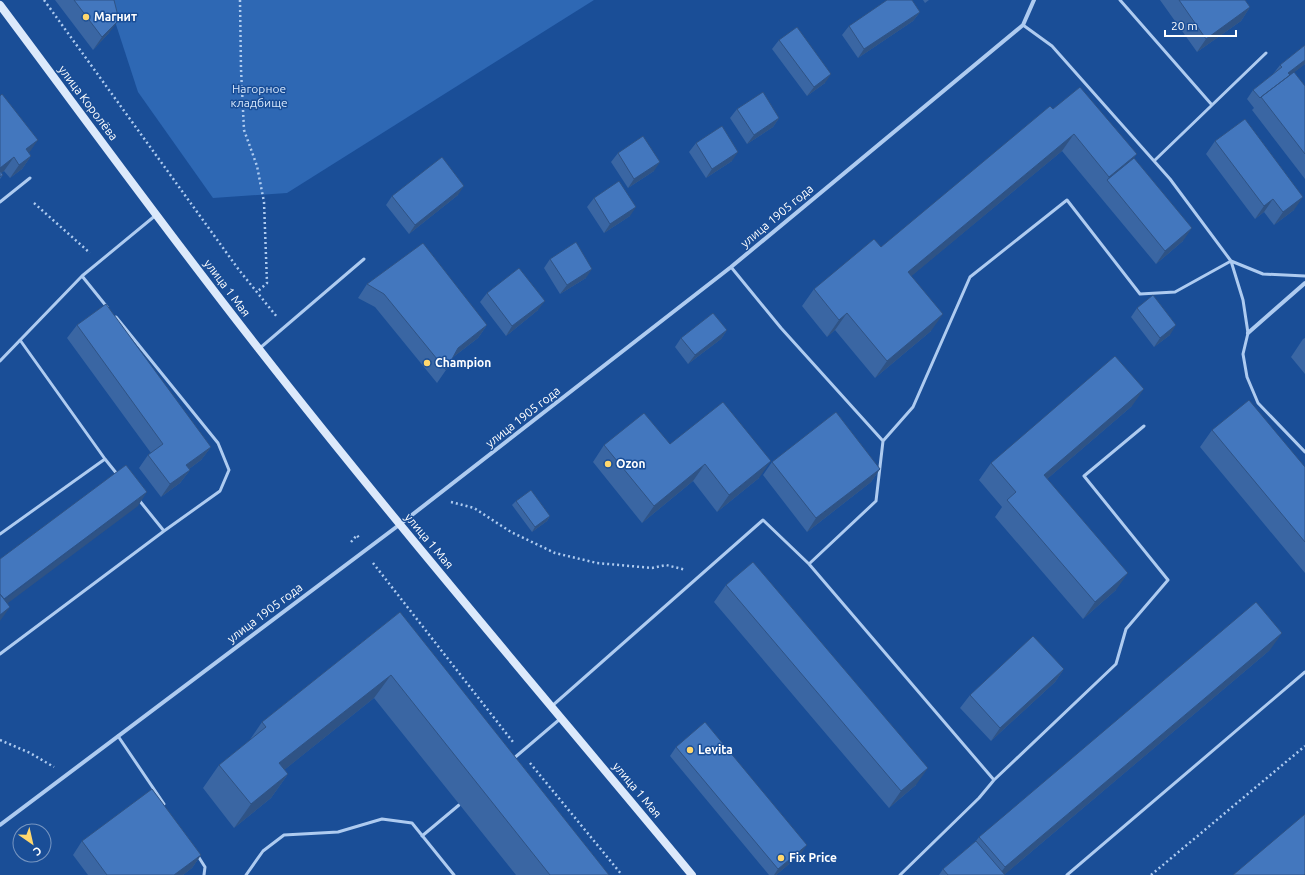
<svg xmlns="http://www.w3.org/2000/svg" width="1305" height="875" viewBox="0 0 1305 875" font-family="Ubuntu,sans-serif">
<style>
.green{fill:#2e68b4}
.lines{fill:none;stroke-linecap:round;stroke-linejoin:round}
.path{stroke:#aecbf0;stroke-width:2.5;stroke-dasharray:2 3;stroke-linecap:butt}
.service{stroke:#aecbf0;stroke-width:3}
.minor{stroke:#aecbf0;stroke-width:4}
.secondary{stroke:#dce9fb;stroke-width:8}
.wall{fill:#3a66a3}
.shaded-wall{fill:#2f5385}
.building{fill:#4377be;stroke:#2f5385}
.poi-dot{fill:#ffd76d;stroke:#1a4e97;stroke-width:1.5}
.labels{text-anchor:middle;stroke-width:3;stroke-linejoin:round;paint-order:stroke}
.poi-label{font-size:12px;font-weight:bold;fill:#fff;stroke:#1a4e97;text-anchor:start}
.park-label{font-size:12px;fill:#d5e6fb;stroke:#1a4e97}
.street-label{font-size:12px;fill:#fff;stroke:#1a4e97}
</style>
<rect width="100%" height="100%" fill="#1a4e97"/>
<path class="green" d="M 108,0 L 594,0 L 287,193 L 213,198 L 138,92 Z"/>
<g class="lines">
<path class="path" d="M 44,0 L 239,270 L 277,317
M 240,0 L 241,69 L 244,130 L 257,166 L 264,202 L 267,283 L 257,292
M 34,203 L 90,253
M 451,502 L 474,508 L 511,532 L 555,553 L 597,563 L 652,568 L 666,565 L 686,570
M 351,542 L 357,535 L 359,538
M 373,563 L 513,742
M 0,740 L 30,753 L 54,767
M 530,763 L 622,875
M 1151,875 L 1305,746"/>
<path class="service" d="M 1120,0 L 1212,105
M 1023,25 L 1052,46 L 1170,179 L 1231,261 L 1243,300 L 1248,333 L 1243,354 L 1247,377 L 1258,403 L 1305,452
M 1154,161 L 1266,53
M 0,202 L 30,178
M 1231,261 L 1263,274 L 1305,276
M 731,267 L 781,328 L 883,441
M 82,276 L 107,307
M 20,340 L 105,459 L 117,474
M 260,348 L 364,259
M 0,361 L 82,276 L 156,215
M 139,500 L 164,531
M 0,534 L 105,459
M 809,564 L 876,501 L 883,441 L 913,407 L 970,277 L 1067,200 L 1140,294 L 1175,292 L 1231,261
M 0,654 L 164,531 L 220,491 L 229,470 L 218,443 L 116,317
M 552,706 L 763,520 L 809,564 L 994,780
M 118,736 L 164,804
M 513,759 L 560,719
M 422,836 L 459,805
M 198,856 L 205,867 L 204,875
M 246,875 L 263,851 L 284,835 L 338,832 L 382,819 L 412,823 L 454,875
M 900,875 L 979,798 L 994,780 L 1116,664 L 1126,629 L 1168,580 L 1084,476 L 1144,426
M 1067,875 L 1305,672"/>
<path class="minor" d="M 1248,333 L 1305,283
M 0,825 L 399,525 L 731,267 L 1023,25 L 1034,0"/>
<path class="secondary" d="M 0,5 C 86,120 170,236 259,349 C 399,528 547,700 692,875"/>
</g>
<path class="wall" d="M 55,0 L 114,0 L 109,33 L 93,50 Z
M 923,0 L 929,0 L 925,3 Z
M 1160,0 L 1245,0 L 1250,7 L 1241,21 L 1197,52 Z
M 920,12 L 913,21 L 858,58 L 842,35 L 849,26 Z
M 779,40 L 825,83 L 807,96 L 772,49 Z
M 1305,45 L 1305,64 L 1294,72 L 1305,86 L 1305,179 L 1252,110 L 1254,108 L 1247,99 L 1253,90 L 1273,74 L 1280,65 Z
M 0,96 L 29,153 L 31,156 L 22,169 L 10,178 L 4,171 L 1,173 L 3,175 L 0,179 Z
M 737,109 L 779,118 L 773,127 L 747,144 L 730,118 Z
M 1053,109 L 1134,158 L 1183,241 L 1156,264 L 1062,151 L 911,276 L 931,331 L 875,378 L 835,330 L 827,337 L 802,306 L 814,289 L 881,247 Z
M 1215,141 L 1294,210 L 1274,225 L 1264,212 L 1255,219 L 1206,154 Z
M 696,143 L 732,161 L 706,178 L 689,152 Z
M 618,153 L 654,171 L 628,188 L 611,162 Z
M 458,195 L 409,234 L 386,205 L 392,196 Z
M 594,198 L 630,216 L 604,233 L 587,207 Z
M 550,259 L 586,278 L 560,294 L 544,268 Z
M 367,284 L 487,325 L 478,338 L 452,358 L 446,370 L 437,383 L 375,307 L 358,298 Z
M 487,293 L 538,310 L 506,336 L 480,302 Z
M 1137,308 L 1170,335 L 1154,347 L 1131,317 Z
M 77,325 L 211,447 L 201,460 L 189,469 L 190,470 L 180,483 L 161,497 L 139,468 L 148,455 L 151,453 L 67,338 Z
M 727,330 L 721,339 L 688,364 L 675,347 L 681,338 Z
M 1305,338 L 1305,374 L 1291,357 L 1303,339 Z
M 1132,406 L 1047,479 L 1116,590 L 1083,619 L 995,517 L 1002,507 L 979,480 L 991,463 Z
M 1212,430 L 1305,467 L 1305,573 L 1200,447 Z
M 670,444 L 759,478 L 717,512 L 693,481 L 642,523 L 593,462 L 604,445 Z
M 772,462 L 880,469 L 871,482 L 807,532 L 763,475 Z
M 516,501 L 550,516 L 547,521 L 532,532 L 512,505 Z
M 726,585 L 916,785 L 889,808 L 714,602 Z
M 400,612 L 609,875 L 516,875 L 374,698 L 284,770 L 288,774 L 271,798 L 234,828 L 203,788 L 219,765 L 249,741 L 262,722 Z
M 1270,650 L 1005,874 L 1005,875 L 939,875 L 943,869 L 976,841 L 979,837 Z
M 1064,669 L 1055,682 L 991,741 L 960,708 L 970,695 Z
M 676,747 L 801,854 L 776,875 L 769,875 L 670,756 Z
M 82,841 L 201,855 L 192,868 L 183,875 L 88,875 L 73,855 Z"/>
<path class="shaded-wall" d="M 1250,7 L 1241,21 L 1197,52 L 1206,39 Z
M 920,12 L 913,21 L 858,58 L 864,49 Z
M 119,20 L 109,33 L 93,50 L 102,37 Z
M 1305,60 L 1305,64 L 1282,82 L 1288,73 Z
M 831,74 L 825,83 L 807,96 L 814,87 Z
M 779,118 L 773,127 L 747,144 L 754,135 Z
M 1074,134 L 1062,151 L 896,289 L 908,272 Z
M 38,140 L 29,153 L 17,162 L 26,149 Z
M 738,152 L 732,161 L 706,178 L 712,169 Z
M 1137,154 L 1125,171 L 1107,180 L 1109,177 Z
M 31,156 L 22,169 L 10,178 L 19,165 Z
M 14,157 L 4,171 L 0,174 L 0,168 Z
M 660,162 L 654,171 L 628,188 L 634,179 Z
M 464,186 L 458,195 L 409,234 L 415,225 Z
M 1303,197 L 1294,210 L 1274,225 L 1283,212 Z
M 1273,199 L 1264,212 L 1255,219 L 1264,206 Z
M 636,207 L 630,216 L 604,233 L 610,224 Z
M 1192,228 L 1183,241 L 1156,264 L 1165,251 Z
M 592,269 L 586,278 L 560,294 L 567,285 Z
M 545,301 L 538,310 L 506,336 L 512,326 Z
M 847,313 L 835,330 L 827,337 L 839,320 Z
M 943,314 L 931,331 L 875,378 L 887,361 Z
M 487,325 L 478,338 L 448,361 L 458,348 Z
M 1176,325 L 1170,335 L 1154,347 L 1160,338 Z
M 727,330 L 721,339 L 688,364 L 695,355 Z
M 1144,389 L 1132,406 L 1032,492 L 1044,475 Z
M 211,447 L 201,460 L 177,478 L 186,465 Z
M 771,461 L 759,478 L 717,512 L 729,495 Z
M 705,464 L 693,481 L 642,523 L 654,506 Z
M 880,469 L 871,482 L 807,532 L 816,518 Z
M 190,470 L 180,483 L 161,497 L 170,484 Z
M 147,492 L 138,506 L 0,609 L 1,602 Z
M 550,516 L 547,521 L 532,532 L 535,527 Z
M 1128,573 L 1116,590 L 1083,619 L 1095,602 Z
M 10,607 L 0,621 L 0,615 Z
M 1282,633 L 1270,650 L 1004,875 L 999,875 L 1005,867 Z
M 1064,669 L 1055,682 L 991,741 L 1000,728 Z
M 391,675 L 374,698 L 263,787 L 279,763 Z
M 928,768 L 916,785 L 889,808 L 901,791 Z
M 288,774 L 271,798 L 234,828 L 251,804 Z
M 807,845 L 801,854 L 776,875 L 774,875 L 778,869 Z
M 201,855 L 192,868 L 183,875 L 174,875 Z"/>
<path class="building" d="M 74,0 L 114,0 L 119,20 L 102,37 Z
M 887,0 L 912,0 L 920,12 L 864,49 L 849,26 Z
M 1179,0 L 1245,0 L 1250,7 L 1206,39 Z
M 797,27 L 831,74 L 814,87 L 779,40 Z
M 1305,45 L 1305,60 L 1288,73 L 1290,75 L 1261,97 L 1260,98 L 1253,90 L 1282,67 L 1280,65 Z
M 1294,72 L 1305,86 L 1305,154 L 1261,97 Z
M 1080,87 L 1137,154 L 1109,177 L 1074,134 L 908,272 L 943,314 L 887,361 L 847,313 L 839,320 L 814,289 L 874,239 L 881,247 L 1050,106 L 1053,109 Z
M 763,92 L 779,118 L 754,135 L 737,109 Z
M 2,94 L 38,140 L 26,149 L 31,156 L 19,165 L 14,157 L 0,168 L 0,96 Z
M 1245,119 L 1303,197 L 1283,212 L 1273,199 L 1264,206 L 1215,141 Z
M 722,126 L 738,152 L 712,169 L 696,143 Z
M 643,136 L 660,162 L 634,179 L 618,153 Z
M 442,157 L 464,186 L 415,225 L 392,196 Z
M 1134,158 L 1192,228 L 1165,251 L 1107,180 Z
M 0,171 L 3,175 L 0,177 Z
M 619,181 L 636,207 L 610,224 L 594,198 Z
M 576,242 L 592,269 L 567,285 L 550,259 Z
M 423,243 L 487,325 L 458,348 L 446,370 L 384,294 L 367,284 Z
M 519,268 L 545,301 L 512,326 L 487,293 Z
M 1153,295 L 1176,325 L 1160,338 L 1137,308 Z
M 106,304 L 211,447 L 186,465 L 190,470 L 170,484 L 148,455 L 163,444 L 77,325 Z
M 713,313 L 727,330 L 695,355 L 681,338 Z
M 1115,356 L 1144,389 L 1044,475 L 1128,573 L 1095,602 L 1007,500 L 1016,492 L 991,463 Z
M 1249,400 L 1305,467 L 1305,542 L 1212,430 Z
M 723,402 L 771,461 L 729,495 L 705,464 L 654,506 L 604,445 L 644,413 L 670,444 Z
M 836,412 L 880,469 L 816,518 L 772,462 Z
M 126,465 L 147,492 L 4,599 L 0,594 L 0,559 Z
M 531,490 L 550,516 L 535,527 L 516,501 Z
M 753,562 L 928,768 L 901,791 L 726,585 Z
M 0,594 L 10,607 L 0,615 Z
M 1256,602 L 1282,633 L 1005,867 L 979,837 Z
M 400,612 L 609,875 L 550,875 L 391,675 L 279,763 L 288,774 L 251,804 L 219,765 L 266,727 L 262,722 Z
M 1033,636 L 1064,669 L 1000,728 L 970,695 Z
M 705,722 L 807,845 L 778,869 L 676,747 Z
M 152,789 L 201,855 L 174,875 L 107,875 L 82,841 Z
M 1305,814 L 1305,874 L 1304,875 L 1233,875 Z
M 976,841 L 1005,875 L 948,875 L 943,869 Z"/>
<g class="poi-dot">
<circle cx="86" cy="17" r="4"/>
<circle cx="427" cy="363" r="4"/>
<circle cx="608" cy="464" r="4"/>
<circle cx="690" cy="750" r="4"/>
<circle cx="781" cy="858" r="4"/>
</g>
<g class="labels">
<g class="poi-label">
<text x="94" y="21">Магнит</text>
<text x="435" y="367">Champion</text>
<text x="616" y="468">Ozon</text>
<text x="698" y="754">Levita</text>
<text x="789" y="862">Fix Price</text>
</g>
<g class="park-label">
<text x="259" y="93">Нагорное<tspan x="259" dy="14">кладбище</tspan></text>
</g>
<g class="street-label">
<text transform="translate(88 103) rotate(53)" y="4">улица Королёва</text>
<text transform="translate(777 216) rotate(-40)" y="4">улица 1905 года</text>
<text transform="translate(227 288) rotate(53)" y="4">улица 1 Мая</text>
<text transform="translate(523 417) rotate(-38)" y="4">улица 1905 года</text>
<text transform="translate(429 541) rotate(50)" y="4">улица 1 Мая</text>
<text transform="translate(265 613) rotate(-37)" y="4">улица 1905 года</text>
<text transform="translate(637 790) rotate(50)" y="4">улица 1 Мая</text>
</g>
</g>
<g transform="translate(32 843) rotate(146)"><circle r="19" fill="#1a4e97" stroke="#7695c1"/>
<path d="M0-3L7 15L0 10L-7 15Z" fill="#ffd76d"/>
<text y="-6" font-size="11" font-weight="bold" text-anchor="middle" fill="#ffffff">С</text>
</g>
<path d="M1165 30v6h71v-6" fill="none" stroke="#ffffff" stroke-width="2"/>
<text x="1171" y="30" font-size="12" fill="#ffffff" stroke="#1a4e97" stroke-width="3" paint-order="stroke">20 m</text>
</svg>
